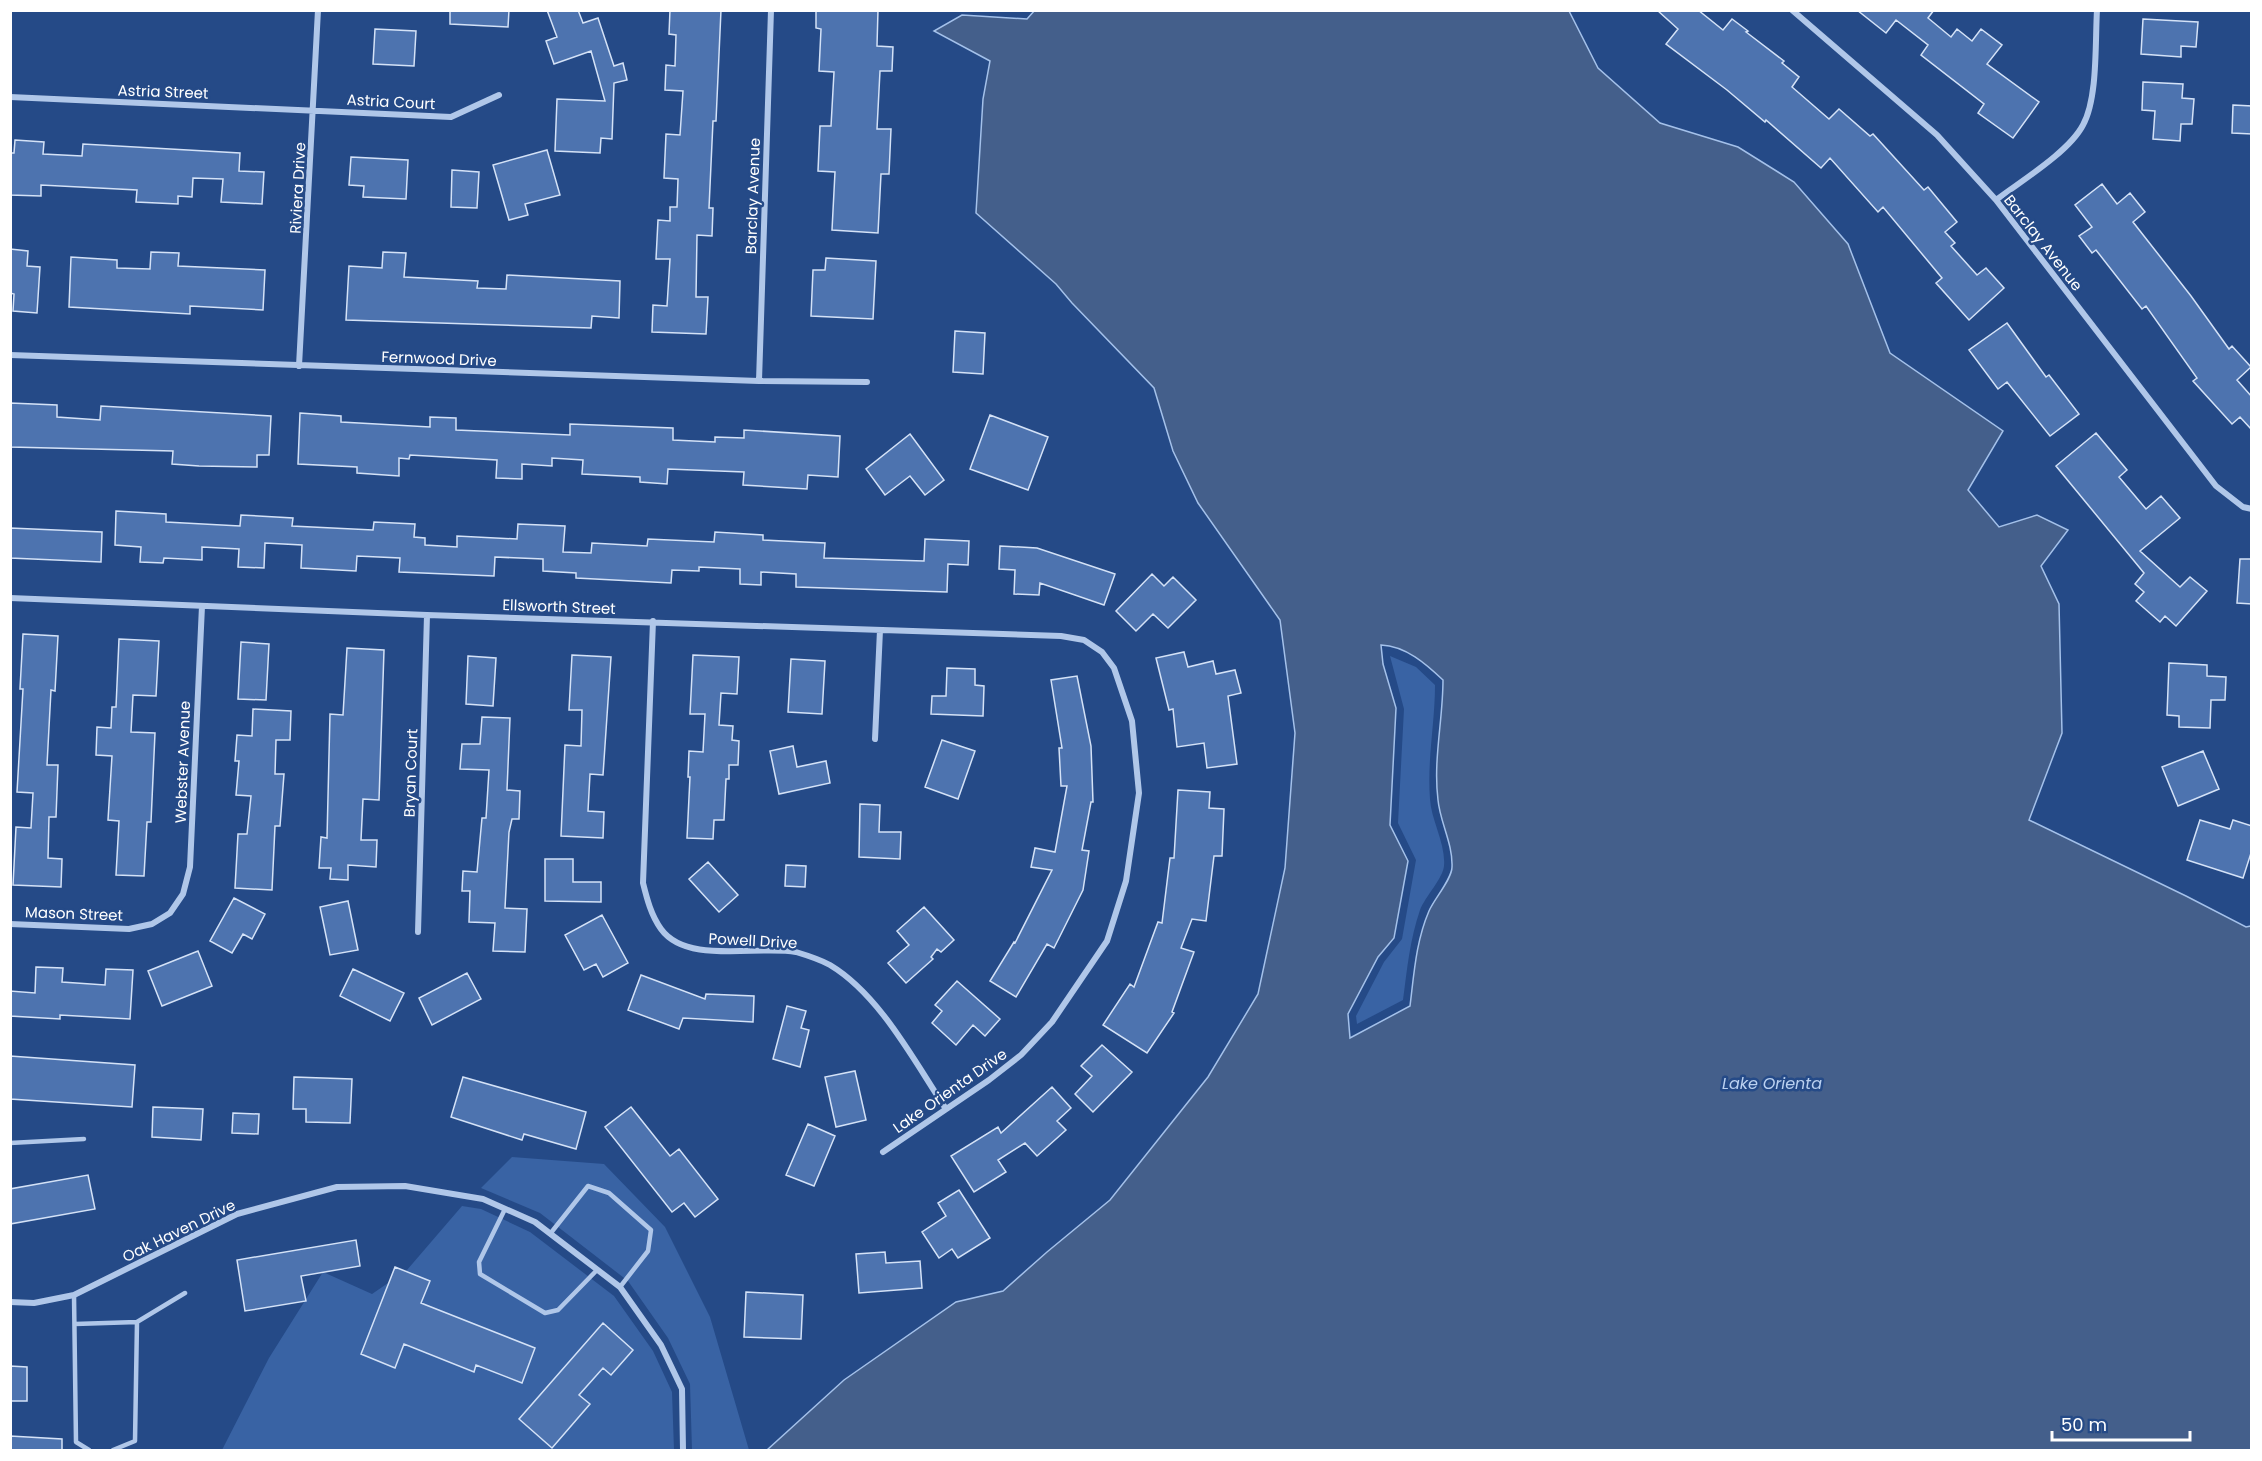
<svg xmlns="http://www.w3.org/2000/svg" width="2262" height="1461" viewBox="0 0 2262 1461" font-family="Poppins,sans-serif">
<style>
.green{fill:#3963a4}
.water{fill:#445f8b;stroke:#a4c1ea;stroke-width:1.5;fill-rule:evenodd}
.building{fill:#4d73af;stroke:#d4e2f7;stroke-width:1.5}
.lines{fill:none;stroke-linecap:round;stroke-linejoin:round}
.lane{stroke:#b0c7e9;stroke-width:4.5}
.street{stroke:#b0c7e9;stroke-width:6}
.labels{text-anchor:middle;stroke-width:5;stroke-linejoin:round;paint-order:stroke}
.street-label{font-size:15px;fill:#fff;stroke:#254a87}
.water-label{font-size:16px;font-style:italic;fill:#bbd1f0;stroke:#254a87}
</style>
<rect width="100%" height="100%" fill="#254a87"/>
<path class="green" d="M 1390,656 L 1416,667 L 1435,685 C 1435,723 1427,760 1430,799 C 1431,820 1446,844 1444,866 C 1443,878 1425,897 1420,910 C 1410,939 1407,969 1403,1000 L 1357,1024 L 1356,1016 L 1384,962 L 1402,939 L 1416,860 L 1398,823 L 1404,709 Z
M 512,1157 L 604,1164 L 665,1227 L 710,1317 L 749,1450 L 692,1450 L 690,1384 L 668,1338 L 628,1281 L 540,1213 L 481,1188 Z
M 462,1206 L 481,1209 L 530,1232 L 614,1296 L 653,1351 L 672,1392 L 674,1450 L 222,1450 L 269,1358 L 323,1272 L 372,1294 L 407,1270 Z"/>
<path class="water" d="M 1035,10 L 1569,11 L 1598,68 L 1660,123 L 1738,147 L 1794,182 L 1848,244 L 1890,353 L 2003,431 L 1968,490 L 1999,527 L 2037,515 L 2068,530 L 2041,566 L 2059,604 L 2062,733 L 2029,820 L 2186,896 L 2246,927 L 2251,926 L 2251,1450 L 767,1450 L 844,1380 L 956,1302 L 1003,1291 L 1047,1252 L 1110,1200 L 1208,1077 L 1258,994 L 1285,868 L 1295,733 L 1280,620 L 1198,503 L 1173,451 L 1154,388 L 1072,303 L 1056,284 L 976,213 L 983,99 L 990,61 L 934,31 L 962,15 L 1027,19 ZM 1381,645 C 1406,646 1426,664 1443,680 C 1443,720 1433,760 1438,800 C 1440,822 1453,844 1452,867 C 1452,879 1434,899 1429,911 C 1416,941 1414,974 1410,1006 L 1350,1038 L 1348,1014 L 1378,957 L 1394,938 L 1408,861 L 1390,825 L 1396,708 L 1383,664 Z"/>
<path class="building" d="M 450,10 L 509,10 L 508,27 L 450,24 Z
M 547,10 L 578,10 L 583,23 L 598,18 L 614,66 L 623,63 L 627,80 L 614,83 L 612,139 L 601,138 L 600,153 L 555,151 L 557,99 L 605,101 L 591,51 L 554,64 L 546,41 L 557,37 Z
M 670,10 L 721,10 L 716,121 L 713,121 L 709,208 L 713,208 L 712,236 L 697,235 L 696,297 L 708,297 L 706,334 L 652,332 L 653,305 L 667,306 L 670,259 L 656,259 L 658,220 L 670,221 L 670,207 L 677,207 L 678,179 L 664,178 L 666,134 L 680,135 L 683,91 L 665,90 L 666,65 L 675,66 L 676,35 L 669,34 Z
M 816,10 L 878,10 L 877,46 L 893,47 L 892,71 L 880,71 L 877,129 L 891,129 L 889,174 L 881,174 L 878,233 L 832,230 L 835,172 L 818,171 L 820,126 L 831,126 L 834,72 L 819,71 L 821,29 L 816,28 Z
M 1657,10 L 1698,10 L 1723,30 L 1732,19 L 1748,31 L 1746,32 L 1784,61 L 1782,63 L 1799,77 L 1792,87 L 1829,119 L 1839,109 L 1870,136 L 1873,134 L 1924,190 L 1928,187 L 1957,222 L 1945,232 L 1955,243 L 1951,246 L 1977,275 L 1986,268 L 2004,288 L 1969,320 L 1936,283 L 1942,278 L 1883,207 L 1878,212 L 1830,158 L 1821,168 L 1766,120 L 1765,122 L 1727,90 L 1666,44 L 1678,29 Z
M 1857,10 L 1934,10 L 1928,18 L 1951,37 L 1957,29 L 1972,41 L 1981,29 L 2002,45 L 1987,64 L 2039,102 L 2013,138 L 1978,113 L 1984,104 L 1921,55 L 1928,45 L 1896,20 L 1886,33 Z
M 2143,19 L 2198,22 L 2196,47 L 2181,46 L 2181,57 L 2141,54 Z
M 375,29 L 416,31 L 414,66 L 373,64 Z
M 2143,82 L 2183,84 L 2182,98 L 2194,99 L 2192,124 L 2181,124 L 2180,141 L 2153,139 L 2155,111 L 2142,110 Z
M 2233,105 L 2252,106 L 2252,134 L 2232,133 Z
M 15,140 L 44,142 L 43,154 L 82,156 L 83,144 L 240,153 L 239,171 L 264,172 L 262,204 L 221,202 L 223,179 L 193,178 L 192,197 L 178,196 L 178,204 L 136,202 L 137,190 L 41,185 L 41,196 L 10,195 L 10,153 L 14,153 Z
M 547,150 L 560,195 L 525,204 L 528,215 L 509,220 L 493,165 Z
M 351,157 L 408,160 L 406,199 L 363,197 L 364,186 L 349,185 Z
M 452,170 L 479,172 L 477,208 L 451,207 Z
M 2102,184 L 2117,204 L 2130,193 L 2145,212 L 2133,222 L 2191,296 L 2229,349 L 2232,346 L 2251,367 L 2237,380 L 2252,397 L 2252,430 L 2240,417 L 2232,424 L 2193,381 L 2197,378 L 2146,306 L 2142,309 L 2096,250 L 2092,253 L 2079,236 L 2092,227 L 2075,205 Z
M 10,249 L 28,251 L 27,266 L 40,267 L 37,313 L 13,311 L 14,294 L 10,293 Z
M 151,252 L 179,253 L 178,266 L 265,270 L 263,310 L 190,306 L 190,314 L 69,307 L 71,257 L 117,260 L 117,268 L 150,269 Z
M 383,252 L 406,253 L 404,277 L 478,281 L 477,288 L 506,289 L 507,275 L 620,281 L 619,318 L 592,316 L 591,328 L 346,320 L 349,266 L 382,268 Z
M 826,258 L 876,261 L 873,319 L 811,316 L 813,270 L 825,270 Z
M 2007,323 L 2046,377 L 2049,375 L 2079,414 L 2050,436 L 2007,382 L 1998,389 L 1969,350 Z
M 955,331 L 985,333 L 983,374 L 953,372 Z
M 10,403 L 57,405 L 57,417 L 100,420 L 101,406 L 271,416 L 269,455 L 257,455 L 257,467 L 199,466 L 172,464 L 173,451 L 10,447 Z
M 300,413 L 341,416 L 341,422 L 430,427 L 430,417 L 456,418 L 456,430 L 570,435 L 570,424 L 673,428 L 673,440 L 715,442 L 715,437 L 744,438 L 744,430 L 840,436 L 838,477 L 808,475 L 807,489 L 743,485 L 744,472 L 668,469 L 667,484 L 640,482 L 640,477 L 582,474 L 583,460 L 552,458 L 552,466 L 522,464 L 522,479 L 496,478 L 497,460 L 410,455 L 409,459 L 399,458 L 399,476 L 357,473 L 357,467 L 298,464 Z
M 990,415 L 1048,437 L 1028,490 L 970,469 Z
M 2096,433 L 2127,470 L 2119,477 L 2146,509 L 2161,496 L 2180,518 L 2140,551 L 2180,587 L 2190,577 L 2207,591 L 2176,626 L 2165,616 L 2160,622 L 2136,601 L 2144,592 L 2135,584 L 2144,573 L 2056,466 Z
M 910,434 L 944,480 L 925,495 L 910,476 L 885,495 L 866,469 Z
M 116,511 L 166,514 L 166,522 L 240,526 L 241,515 L 293,518 L 292,526 L 373,530 L 374,522 L 415,524 L 414,537 L 425,538 L 425,545 L 457,547 L 457,536 L 517,539 L 518,524 L 565,526 L 563,552 L 591,553 L 592,543 L 647,546 L 648,539 L 714,542 L 715,532 L 763,535 L 763,540 L 825,543 L 824,558 L 924,561 L 925,539 L 969,541 L 968,565 L 948,564 L 947,592 L 796,587 L 796,574 L 761,572 L 761,585 L 740,584 L 740,569 L 699,567 L 699,571 L 672,570 L 671,583 L 576,578 L 576,573 L 543,571 L 543,559 L 495,557 L 494,576 L 399,572 L 400,558 L 357,556 L 356,571 L 301,568 L 302,545 L 265,543 L 264,568 L 238,567 L 239,549 L 202,547 L 202,560 L 164,558 L 163,563 L 140,562 L 141,547 L 115,545 Z
M 10,528 L 102,532 L 101,562 L 10,558 Z
M 1000,546 L 1037,548 L 1115,574 L 1104,605 L 1040,583 L 1039,595 L 1014,594 L 1015,570 L 999,569 Z
M 2240,559 L 2252,559 L 2252,604 L 2237,603 Z
M 1152,574 L 1164,586 L 1173,577 L 1196,600 L 1168,628 L 1153,614 L 1136,631 L 1116,611 Z
M 23,634 L 58,636 L 55,691 L 51,690 L 47,765 L 58,765 L 56,817 L 49,817 L 48,858 L 62,859 L 61,887 L 13,885 L 16,827 L 31,828 L 33,793 L 17,792 L 23,689 L 20,689 Z
M 119,639 L 159,641 L 156,696 L 133,695 L 131,732 L 155,733 L 151,822 L 147,822 L 144,876 L 116,875 L 119,821 L 108,820 L 112,756 L 96,755 L 97,727 L 111,728 L 112,707 L 116,707 Z
M 241,642 L 269,644 L 266,700 L 238,699 Z
M 347,648 L 384,650 L 379,800 L 363,799 L 361,840 L 377,840 L 376,867 L 348,865 L 348,880 L 330,879 L 331,868 L 319,868 L 321,837 L 327,838 L 330,714 L 343,715 Z
M 1184,652 L 1188,667 L 1213,661 L 1216,674 L 1235,670 L 1241,693 L 1228,696 L 1237,764 L 1207,768 L 1204,743 L 1177,747 L 1173,709 L 1169,710 L 1156,658 Z
M 572,655 L 611,657 L 603,775 L 590,774 L 588,811 L 604,812 L 603,838 L 561,836 L 565,745 L 581,746 L 582,710 L 569,710 Z
M 693,655 L 739,657 L 737,694 L 721,693 L 719,725 L 733,726 L 732,740 L 739,741 L 738,765 L 729,765 L 729,779 L 726,779 L 724,820 L 714,820 L 713,839 L 687,838 L 690,777 L 688,777 L 689,751 L 703,752 L 705,714 L 690,714 Z
M 468,656 L 496,658 L 493,706 L 466,704 Z
M 791,659 L 825,661 L 822,714 L 788,712 Z
M 2169,663 L 2207,665 L 2207,676 L 2226,677 L 2225,700 L 2211,700 L 2210,728 L 2179,727 L 2179,716 L 2167,715 Z
M 947,668 L 975,669 L 975,685 L 984,686 L 983,716 L 931,714 L 932,696 L 946,696 Z
M 1077,676 L 1091,746 L 1093,802 L 1091,802 L 1082,850 L 1089,851 L 1083,890 L 1054,948 L 1047,944 L 1016,997 L 990,981 L 1014,942 L 1015,943 L 1052,870 L 1031,867 L 1035,848 L 1055,852 L 1067,786 L 1061,786 L 1059,748 L 1062,748 L 1051,680 Z
M 253,709 L 291,711 L 290,740 L 276,740 L 275,774 L 284,774 L 280,826 L 275,826 L 272,890 L 235,888 L 238,834 L 247,834 L 251,796 L 236,795 L 239,761 L 235,761 L 237,735 L 252,736 Z
M 482,717 L 510,718 L 507,790 L 520,791 L 519,819 L 512,819 L 509,832 L 505,908 L 527,909 L 525,952 L 493,951 L 495,923 L 469,922 L 470,891 L 462,891 L 463,871 L 477,872 L 482,818 L 486,818 L 489,770 L 460,769 L 462,744 L 480,744 Z
M 942,740 L 975,751 L 958,799 L 925,787 Z
M 793,746 L 797,767 L 826,761 L 830,783 L 779,794 L 770,751 Z
M 2203,751 L 2219,789 L 2178,806 L 2162,767 Z
M 1178,790 L 1210,792 L 1209,808 L 1224,809 L 1222,856 L 1214,856 L 1206,921 L 1192,919 L 1181,948 L 1194,952 L 1172,1012 L 1174,1013 L 1147,1053 L 1103,1025 L 1130,984 L 1134,987 L 1158,922 L 1162,923 L 1170,858 L 1174,858 Z
M 860,804 L 880,805 L 879,832 L 901,832 L 900,859 L 859,857 Z
M 2200,820 L 2230,829 L 2233,820 L 2252,826 L 2252,850 L 2243,878 L 2187,860 Z
M 545,859 L 573,859 L 573,882 L 601,882 L 601,902 L 545,901 Z
M 708,862 L 738,895 L 719,912 L 689,879 Z
M 786,865 L 806,866 L 805,887 L 785,886 Z
M 234,898 L 265,914 L 252,939 L 243,934 L 232,953 L 210,941 Z
M 348,901 L 358,950 L 330,955 L 320,907 Z
M 924,907 L 954,940 L 941,952 L 937,949 L 931,957 L 933,959 L 906,983 L 888,963 L 909,945 L 897,931 Z
M 602,915 L 628,963 L 603,977 L 596,964 L 584,970 L 565,935 Z
M 198,951 L 212,986 L 162,1006 L 148,971 Z
M 36,967 L 63,968 L 62,982 L 105,985 L 106,969 L 133,970 L 130,1019 L 60,1015 L 60,1019 L 10,1016 L 10,991 L 35,993 Z
M 353,969 L 404,993 L 390,1021 L 340,996 Z
M 467,973 L 481,999 L 432,1025 L 419,998 Z
M 641,975 L 705,999 L 706,994 L 754,996 L 753,1022 L 683,1018 L 679,1029 L 628,1010 Z
M 957,981 L 1000,1019 L 985,1036 L 973,1025 L 956,1045 L 932,1023 L 942,1011 L 935,1005 Z
M 787,1006 L 806,1011 L 801,1028 L 809,1030 L 800,1067 L 773,1059 Z
M 1102,1045 L 1132,1072 L 1093,1112 L 1075,1094 L 1092,1076 L 1081,1066 Z
M 10,1056 L 135,1065 L 132,1107 L 10,1099 Z
M 855,1071 L 866,1120 L 836,1127 L 825,1077 Z
M 294,1077 L 352,1079 L 350,1123 L 306,1122 L 306,1109 L 293,1109 Z
M 463,1077 L 586,1112 L 576,1149 L 524,1134 L 522,1140 L 451,1117 Z
M 1052,1087 L 1071,1108 L 1057,1121 L 1066,1130 L 1037,1156 L 1025,1143 L 998,1160 L 1006,1172 L 974,1192 L 951,1156 L 998,1127 L 1001,1133 Z
M 153,1107 L 203,1109 L 201,1140 L 152,1137 Z
M 631,1107 L 670,1156 L 679,1149 L 718,1199 L 695,1217 L 684,1203 L 672,1212 L 605,1127 Z
M 233,1113 L 259,1114 L 258,1134 L 232,1133 Z
M 808,1124 L 835,1136 L 814,1186 L 786,1175 Z
M 88,1175 L 95,1209 L 10,1224 L 10,1189 Z
M 959,1190 L 990,1238 L 958,1258 L 952,1249 L 939,1258 L 922,1232 L 946,1216 L 938,1203 Z
M 356,1240 L 360,1266 L 301,1276 L 306,1301 L 245,1311 L 237,1260 Z
M 885,1252 L 886,1263 L 920,1261 L 922,1288 L 859,1293 L 856,1254 Z
M 395,1267 L 430,1281 L 421,1303 L 535,1348 L 522,1383 L 476,1365 L 474,1372 L 404,1344 L 395,1368 L 361,1354 Z
M 746,1292 L 803,1295 L 801,1339 L 744,1337 Z
M 603,1323 L 633,1350 L 611,1375 L 603,1368 L 579,1395 L 590,1404 L 552,1448 L 519,1419 Z
M 10,1366 L 27,1367 L 27,1401 L 10,1401 Z
M 10,1436 L 62,1439 L 62,1450 L 10,1450 Z"/>
<g class="lines">
<path class="lane" d="M 10,1143 L 84,1139
M 505,1209 L 479,1262 L 480,1274 L 545,1313 L 558,1310 L 597,1270
M 550,1234 L 588,1186 L 609,1193 L 651,1230 L 648,1251 L 620,1287
M 74,1295 L 76,1442 L 89,1450
M 75,1324 L 137,1322
M 113,1450 L 135,1441 L 137,1322 L 185,1293"/>
<path class="street" d="M 1792,10 L 1937,135 L 1996,200 L 2216,486 L 2243,507 L 2252,509
M 10,97 L 451,117 L 499,95
M 1996,200 C 2021,181 2069,152 2083,125 C 2098,98 2095,42 2097,10
M 10,355 L 759,381 L 867,382
M 299,366 L 318,10
M 759,381 L 771,10
M 10,598 L 427,615 L 1061,636 L 1084,640 L 1102,652 L 1114,668 L 1132,721 L 1139,793 L 1126,881 L 1107,941 L 1052,1022 L 1021,1055 L 989,1080 L 883,1152
M 653,621 L 643,883 C 647,899 651,915 661,929 C 687,965 757,945 796,952 C 806,955 821,960 830,965 C 880,995 914,1061 946,1109
M 875,739 L 880,630
M 10,924 L 129,929 L 152,924 L 170,913 L 183,894 L 190,867 L 202,606
M 418,932 L 427,615
M 10,1302 L 34,1303 L 74,1295 L 237,1214 L 337,1187 L 405,1186 L 483,1199 L 535,1222 L 620,1287 L 661,1345 L 682,1389 L 683,1450"/>
</g>
<g class="labels">
<g class="street-label">
<text transform="translate(163 92) rotate(2)" y="5">Astria Street</text>
<text transform="translate(391 102) rotate(3)" y="5">Astria Court</text>
<text transform="translate(298 188) rotate(-87)" y="5">Riviera Drive</text>
<text transform="translate(753 196) rotate(-88)" y="5">Barclay Avenue</text>
<text transform="translate(2043 243) rotate(52)" y="5">Barclay Avenue</text>
<text transform="translate(439 359) rotate(2)" y="5">Fernwood Drive</text>
<text transform="translate(559 607) rotate(2)" y="5">Ellsworth Street</text>
<text transform="translate(183 762) rotate(-88)" y="5">Webster Avenue</text>
<text transform="translate(411 773) rotate(-88)" y="5">Bryan Court</text>
<text transform="translate(74 914) rotate(2)" y="5">Mason Street</text>
<text transform="translate(753 941) rotate(3)" y="5">Powell Drive</text>
<text transform="translate(950 1091) rotate(-35)" y="5">Lake Orienta Drive</text>
<text transform="translate(179 1231) rotate(-26)" y="5">Oak Haven Drive</text>
</g>
<g class="water-label">
<text x="1772" y="1089">Lake Orienta</text>
</g>
</g>
<rect width="2262" height="1461" fill="none" stroke="#ffffff" stroke-width="24"/>
<path d="M2052 1431v9h138v-9" fill="none" stroke="#ffffff" stroke-width="3"/>
<text x="2061" y="1431" font-size="18" fill="#ffffff" stroke="#254a87" stroke-width="4.5" paint-order="stroke">50 m</text>
</svg>
